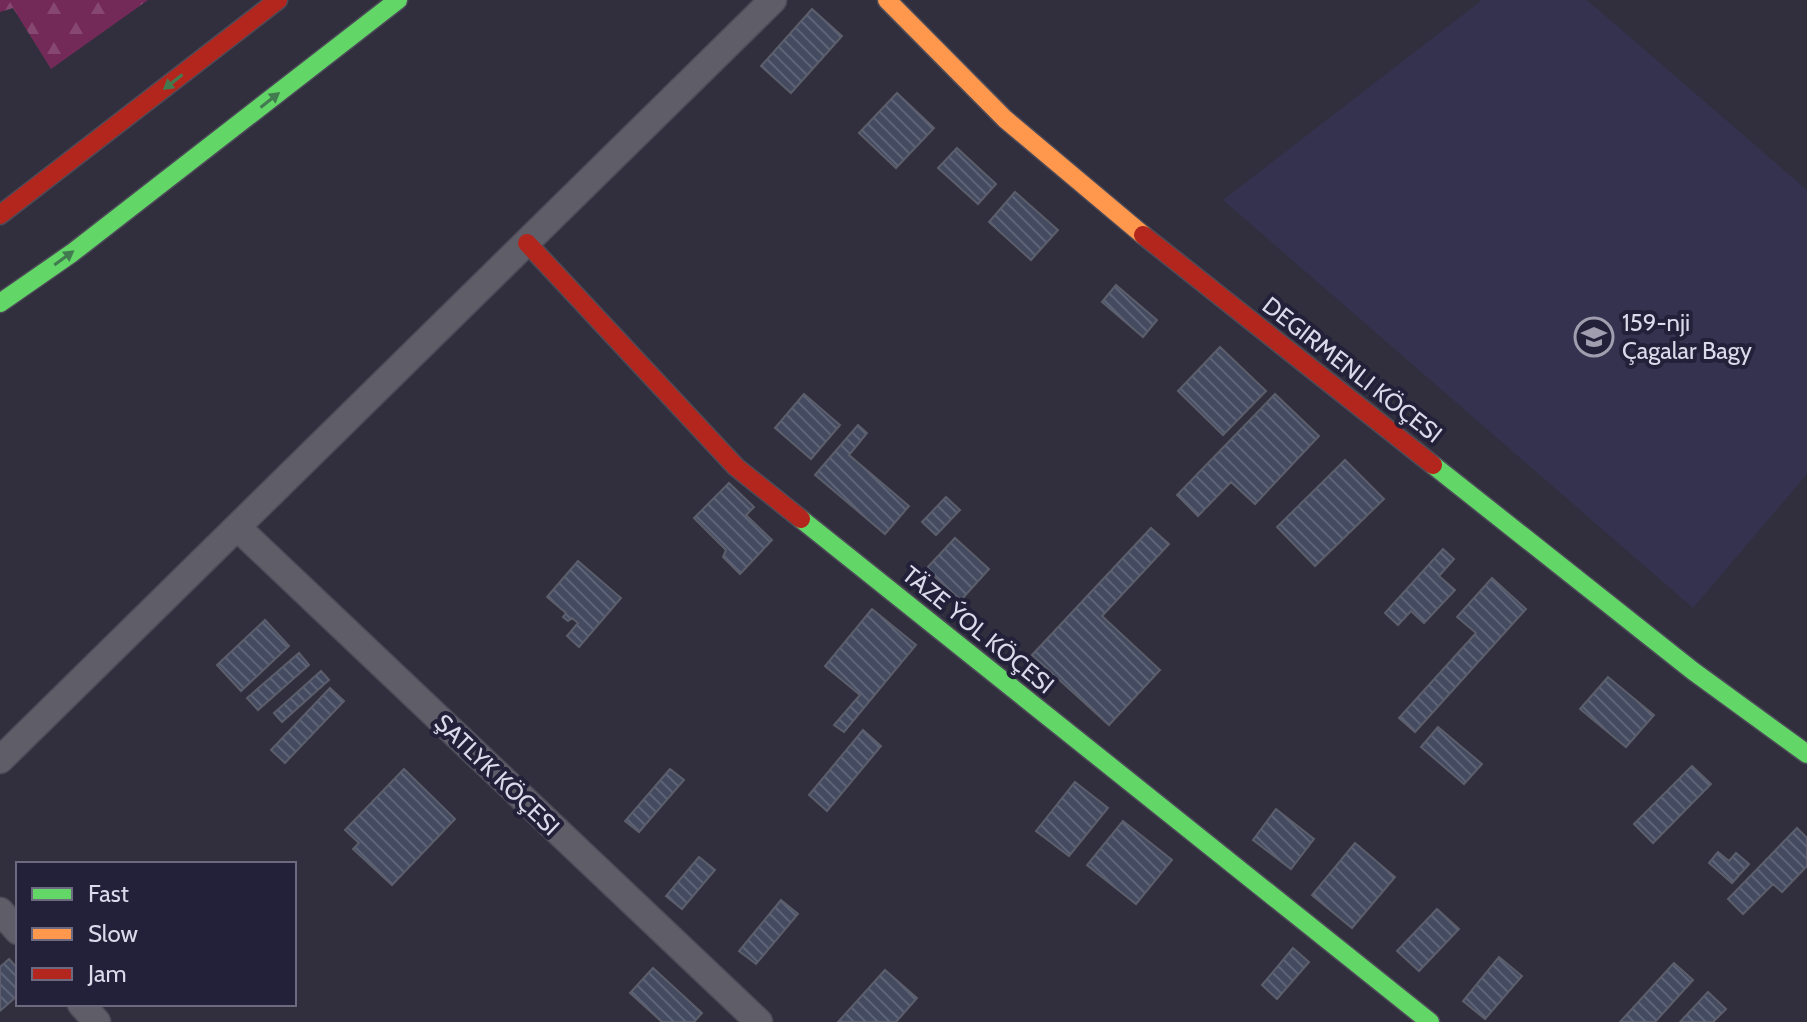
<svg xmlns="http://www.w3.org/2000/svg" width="1807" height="1022" viewBox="0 0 1807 1022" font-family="Cabin,sans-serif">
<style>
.built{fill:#353250}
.forest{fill:url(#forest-firs)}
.building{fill:url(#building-back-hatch);stroke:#5c5f6b;stroke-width:2}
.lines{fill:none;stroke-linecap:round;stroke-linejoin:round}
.street-casing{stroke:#4d4b58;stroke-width:29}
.fast-casing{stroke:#4d4b58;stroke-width:21}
.slow-casing{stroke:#4d4b58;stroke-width:21}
.jam-casing{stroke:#4d4b58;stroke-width:21}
.street{stroke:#5e5d68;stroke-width:26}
.fast{stroke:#63d668;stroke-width:18}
.slow{stroke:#ff974d;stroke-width:18}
.jam{stroke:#b3261e;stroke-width:18}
.oneway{fill:#437b50}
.labels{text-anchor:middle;stroke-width:8;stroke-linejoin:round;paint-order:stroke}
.poi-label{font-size:24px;fill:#dbdaeb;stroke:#232039;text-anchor:start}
.street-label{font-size:24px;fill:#dbdaeb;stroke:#232039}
</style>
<defs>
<pattern id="forest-firs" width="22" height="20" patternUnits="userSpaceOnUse" patternTransform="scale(2)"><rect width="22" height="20" fill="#732a58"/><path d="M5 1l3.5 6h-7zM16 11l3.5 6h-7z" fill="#864870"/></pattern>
<pattern id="building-back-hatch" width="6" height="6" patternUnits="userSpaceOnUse" patternTransform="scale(2)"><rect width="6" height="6" fill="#444b60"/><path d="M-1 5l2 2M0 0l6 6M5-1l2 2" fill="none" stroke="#5e6477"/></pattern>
</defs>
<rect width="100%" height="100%" fill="#312f3e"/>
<path class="built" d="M 1482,0 L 1587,0 L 1807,190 L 1807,474 L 1693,608 L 1223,200 Z"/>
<path class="forest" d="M 0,0 L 148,0 L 51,69 L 13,8 L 0,12 Z"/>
<path class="building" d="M 812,9 L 842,36 L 791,93 L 761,66 Z
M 897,93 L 934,128 L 896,168 L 859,133 Z
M 957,148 L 996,184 L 978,204 L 938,168 Z
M 1015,192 L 1058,230 L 1031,260 L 989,222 Z
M 1116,285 L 1157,320 L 1143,337 L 1102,302 Z
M 1220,347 L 1266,391 L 1223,435 L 1178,391 Z
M 804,394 L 840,425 L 811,459 L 775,428 Z
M 1275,394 L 1319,436 L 1255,504 L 1231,482 L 1198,516 L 1177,495 Z
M 858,425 L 867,433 L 849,455 L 909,506 L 885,534 L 815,475 Z
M 1345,460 L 1384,499 L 1315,566 L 1277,527 Z
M 729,483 L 754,507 L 746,515 L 772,540 L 740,574 L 723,557 L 726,550 L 694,518 Z
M 946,497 L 960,510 L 936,535 L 922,522 Z
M 1151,528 L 1169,544 L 1102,616 L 1160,670 L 1109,725 L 1032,655 Z
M 955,538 L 989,569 L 961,600 L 926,569 Z
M 1443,549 L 1454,559 L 1439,576 L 1455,590 L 1424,623 L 1411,611 L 1398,625 L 1385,613 Z
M 578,561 L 621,598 L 579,647 L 567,636 L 578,623 L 572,618 L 568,621 L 563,617 L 566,613 L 547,597 Z
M 1492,578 L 1526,609 L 1415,732 L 1399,718 L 1476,633 L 1457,617 Z
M 872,609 L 916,645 L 844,732 L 834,725 L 860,695 L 825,666 Z
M 265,620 L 289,646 L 241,691 L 217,665 Z
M 299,653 L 309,665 L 258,710 L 247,698 Z
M 321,671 L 329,680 L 282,722 L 274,713 Z
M 1608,677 L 1654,715 L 1626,747 L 1580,709 Z
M 330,688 L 344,701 L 285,763 L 271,750 Z
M 1438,727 L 1482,764 L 1464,784 L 1421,747 Z
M 863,730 L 881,746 L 827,811 L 809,795 Z
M 1692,766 L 1711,784 L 1653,843 L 1634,824 Z
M 404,769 L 455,819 L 392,885 L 353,849 L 359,843 L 345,830 Z
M 670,769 L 684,780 L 639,832 L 625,821 Z
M 1075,782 L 1108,808 L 1069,856 L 1036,831 Z
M 1276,809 L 1314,839 L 1291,869 L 1253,840 Z
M 1123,821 L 1172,860 L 1136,904 L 1087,865 Z
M 1797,828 L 1807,838 L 1807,866 L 1782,892 L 1773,884 L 1743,914 L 1728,899 Z
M 1355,843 L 1395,877 L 1352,928 L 1312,895 Z
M 1718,852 L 1729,861 L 1736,853 L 1749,864 L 1732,883 L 1709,863 Z
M 699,857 L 715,870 L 682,909 L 666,896 Z
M 781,900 L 798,914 L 756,964 L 739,951 Z
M 1437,909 L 1459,929 L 1419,971 L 1397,951 Z
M 1293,948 L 1309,962 L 1277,999 L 1262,985 Z
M 1499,957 L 1522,976 L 1485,1019 L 1463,1001 Z
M 9,959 L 18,969 L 18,995 L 0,1011 L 0,967 Z
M 1674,963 L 1693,980 L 1655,1022 L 1620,1022 Z
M 653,968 L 702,1013 L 694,1022 L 662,1022 L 630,993 Z
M 885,970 L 917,998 L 896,1022 L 838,1022 Z
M 1708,992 L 1726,1009 L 1713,1022 L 1680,1022 Z"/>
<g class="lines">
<defs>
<path id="street" d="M 237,527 L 759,1022
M 0,760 L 773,0
M 0,911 L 18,931
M 81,1004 L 97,1022"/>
<path id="fast" d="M 0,303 L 72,253 L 398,0
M 1433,465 L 1693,671 L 1807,754
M 801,519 L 1430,1022"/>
<path id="slow" d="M 887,0 L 1005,119 L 1143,235"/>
<path id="jam" d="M 0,215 L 278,0
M 1143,235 L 1433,465
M 527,243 L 736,467 L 801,519"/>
</defs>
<use href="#street" class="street-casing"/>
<use href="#fast" class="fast-casing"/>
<use href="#slow" class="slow-casing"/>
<use href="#jam" class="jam-casing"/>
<use href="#street" class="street"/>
<use href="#fast" class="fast"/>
<use href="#slow" class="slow"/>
<use href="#jam" class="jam"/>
</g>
<defs><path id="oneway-solid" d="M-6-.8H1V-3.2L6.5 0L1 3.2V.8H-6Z" transform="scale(2)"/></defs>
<g class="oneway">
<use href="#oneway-solid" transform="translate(173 82) rotate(142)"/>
<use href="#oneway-solid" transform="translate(270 100) rotate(-38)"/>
<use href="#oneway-solid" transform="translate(64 258) rotate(-36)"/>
</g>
<defs>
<symbol id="school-ring" viewBox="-11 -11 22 22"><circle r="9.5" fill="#232039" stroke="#a09eae" stroke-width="1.5"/><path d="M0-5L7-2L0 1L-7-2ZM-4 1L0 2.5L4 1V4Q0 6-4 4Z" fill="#a09eae"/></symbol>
</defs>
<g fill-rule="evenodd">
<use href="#school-ring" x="1572" y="315" width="44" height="44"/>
</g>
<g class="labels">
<g class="poi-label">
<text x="1622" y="331">159-nji<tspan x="1622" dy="28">Çagalar Bagy</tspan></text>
</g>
<g class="street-label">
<text transform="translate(1352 370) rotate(38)" y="8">DEGIRMENLI KÖÇESI</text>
<text transform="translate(978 630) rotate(39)" y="8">TÄZE ÝOL KÖÇESI</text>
<text transform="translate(497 775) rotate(44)" y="8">ŞATLYK KÖÇESI</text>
</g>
</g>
<rect x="16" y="862" width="280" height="144" fill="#232039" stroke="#6d6a80" stroke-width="2"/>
<rect x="32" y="888" width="40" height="12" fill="#63d668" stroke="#6d6a80" stroke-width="2"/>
<text x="88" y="902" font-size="24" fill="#dbdaeb">Fast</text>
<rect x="32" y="928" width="40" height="12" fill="#ff974d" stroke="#6d6a80" stroke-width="2"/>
<text x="88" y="942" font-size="24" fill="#dbdaeb">Slow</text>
<rect x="32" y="968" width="40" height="12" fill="#b3261e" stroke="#6d6a80" stroke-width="2"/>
<text x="88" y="982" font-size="24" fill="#dbdaeb">Jam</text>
</svg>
